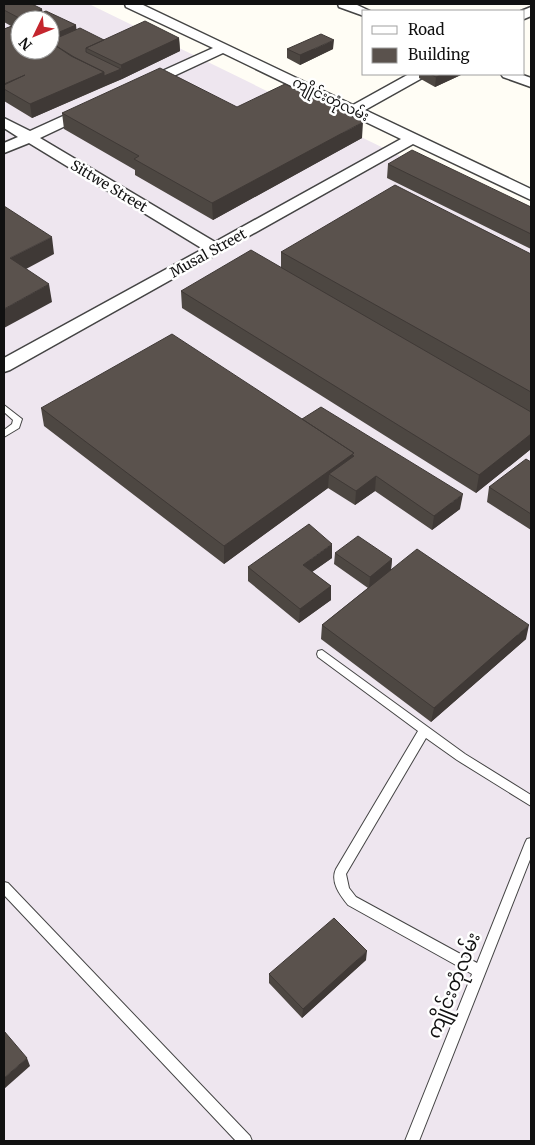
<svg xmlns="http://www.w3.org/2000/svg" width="535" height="1145" viewBox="0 0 535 1145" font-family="Merriweather,'Noto Sans Myanmar',serif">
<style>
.industrial{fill:#eee6ef;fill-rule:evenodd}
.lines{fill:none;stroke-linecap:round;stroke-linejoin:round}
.service-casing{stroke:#444;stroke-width:2}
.minor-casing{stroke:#444;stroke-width:3}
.service{fill:#fff;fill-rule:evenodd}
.minor{fill:#fff;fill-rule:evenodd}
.wall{fill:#4d4742;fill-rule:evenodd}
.shaded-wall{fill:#3f3936}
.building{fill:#5a524d;stroke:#3f3936}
.labels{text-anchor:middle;stroke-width:5;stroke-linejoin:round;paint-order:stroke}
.far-street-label{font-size:14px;fill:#111;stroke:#fff}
.near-street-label{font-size:19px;fill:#111;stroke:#fff}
</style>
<rect width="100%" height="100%" fill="#fffdf5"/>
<path class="industrial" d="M 4,4 L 89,4 L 531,220 L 531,1141 L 4,1141 ZM 20,20 L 50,20 L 50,50 L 20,50 Z"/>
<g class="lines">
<defs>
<path id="service" d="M 4,405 L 22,419 L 19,428 L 4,437 L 4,430 L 12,424 L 13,420 L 4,412 Z
M 322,650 L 465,754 L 531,795 L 531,806 L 457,760 L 426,738 L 346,874 L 349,888 L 356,897 L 477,963 L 525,843 L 527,839 L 531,838 L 531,857 L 419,1141 L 405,1141 L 472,974 L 348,905 C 340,895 330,882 336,869 L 418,731 L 318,657 L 317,654 L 318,651 Z
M 4,882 L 8,883 L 250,1136 L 252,1141 L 236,1141 L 4,895 Z"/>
<path id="minor" d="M 125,4 L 141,4 L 353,105 L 409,74 L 426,74 L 424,77 L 365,110 L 531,189 L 531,200 L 413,144 L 10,370 L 4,372 L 4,358 L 203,249 L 29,143 L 4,153 L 4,143 L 18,137 L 4,128 L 4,118 L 30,131 L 85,106 L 95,106 L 97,109 L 95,112 L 40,138 L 215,242 L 401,139 L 223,53 L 148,88 L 138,88 L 136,85 L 138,82 L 213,48 L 126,7 Z
M 338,4 L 355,4 L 370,11 L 364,11 L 364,16 L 339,7 Z
M 531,7 L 531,16 L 524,19 L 524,11 L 521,11 Z
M 501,74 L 520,74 L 531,78 L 531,87 L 503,77 Z"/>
</defs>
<use href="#service" class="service-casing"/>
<use href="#minor" class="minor-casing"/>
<use href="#service" class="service"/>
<use href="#minor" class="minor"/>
</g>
<path class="wall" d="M 4,4 L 43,12 L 76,25 L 76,30 L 104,40 L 179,38 L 180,51 L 122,79 L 32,118 L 4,101 L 4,29 L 11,26 L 4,22 ZM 20,20 L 50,20 L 50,50 L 20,50 Z
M 287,49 L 333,49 L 300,65 L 287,58 Z
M 419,74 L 463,74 L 435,87 L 419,78 Z
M 237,107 L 362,138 L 213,220 L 135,175 L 135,170 L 64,129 L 62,113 Z
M 388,164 L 531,207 L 531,249 L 387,178 Z
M 281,252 L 531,254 L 531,449 L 476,493 L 182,308 L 181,291 L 281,268 Z
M 41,408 L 302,419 L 460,509 L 432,530 L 375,491 L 355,505 L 328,488 L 224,564 L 44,426 Z
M 531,462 L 531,530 L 487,502 L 489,487 Z
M 335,553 L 392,559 L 391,569 L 526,639 L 431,722 L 321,639 L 322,625 L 368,588 L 334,564 Z
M 332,558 L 312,572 L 331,586 L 331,600 L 299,623 L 248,581 L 248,567 Z
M 366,960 L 302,1018 L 269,983 L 269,974 Z"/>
<path class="shaded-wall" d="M 42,9 L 44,20 L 20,20 L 20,27 L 19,18 Z
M 76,25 L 77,34 L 50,45 L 50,36 Z
M 179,38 L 180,51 L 122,79 L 121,65 Z
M 334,40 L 333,49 L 300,65 L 300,55 Z
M 121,69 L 122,79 L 105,86 L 104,76 Z
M 104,72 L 105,86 L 32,118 L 30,104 Z
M 443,74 L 463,74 L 435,87 L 436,77 Z
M 363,122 L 362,138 L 213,220 L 212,203 Z
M 52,237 L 54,254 L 13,276 L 10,258 Z
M 49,284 L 52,302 L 4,328 L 4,309 Z
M 531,434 L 531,449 L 476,493 L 479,475 Z
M 354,453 L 353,471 L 329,474 L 328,488 L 224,564 L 224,546 Z
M 376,476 L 375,491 L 355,505 L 356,491 Z
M 463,494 L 460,509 L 432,530 L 434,516 Z
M 332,544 L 332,558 L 302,579 L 303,565 Z
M 392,559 L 391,570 L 369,588 L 370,577 Z
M 331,586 L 331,600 L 299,623 L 300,609 Z
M 529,625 L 526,639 L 431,722 L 434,708 Z
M 367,951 L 366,960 L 302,1018 L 303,1009 Z
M 27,1058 L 30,1066 L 4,1089 L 4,1078 Z"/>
<path class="building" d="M 4,4 L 32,4 L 42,9 L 19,18 L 4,10 Z
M 46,11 L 76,25 L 50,36 L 50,20 L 24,20 Z
M 145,21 L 179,38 L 121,65 L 86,48 Z
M 20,22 L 20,29 L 12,25 Z
M 12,26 L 20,30 L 20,50 L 50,50 L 50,42 L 71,56 L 104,72 L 30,104 L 4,89 L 4,85 L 25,75 L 4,84 L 4,29 Z
M 80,28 L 104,40 L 86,48 L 86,52 L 121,69 L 104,76 L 104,72 L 74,57 L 50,42 L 50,41 Z
M 321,34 L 334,40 L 300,55 L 287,49 Z
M 160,68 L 237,107 L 285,84 L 363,122 L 212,203 L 134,159 L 139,156 L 62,113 Z
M 430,74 L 443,74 L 436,77 Z
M 412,150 L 531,207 L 531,234 L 388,164 Z
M 395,185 L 531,254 L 531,392 L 281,252 Z
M 4,206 L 52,237 L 10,258 L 49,284 L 4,309 Z
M 251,250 L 531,412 L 531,434 L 479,475 L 181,291 Z
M 172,334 L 354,453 L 224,546 L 41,408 Z
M 321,407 L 463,494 L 434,516 L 376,476 L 356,491 L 329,474 L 354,456 L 352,455 L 354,453 L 302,419 Z
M 526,459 L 531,462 L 531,514 L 489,487 Z
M 309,524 L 332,544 L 303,565 L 331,586 L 300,609 L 248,567 Z
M 358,536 L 392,559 L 370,577 L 335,553 Z
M 417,549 L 529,625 L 434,708 L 322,625 Z
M 334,918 L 367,951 L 303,1009 L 269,974 Z
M 4,1031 L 27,1058 L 4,1078 Z"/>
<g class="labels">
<g class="far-street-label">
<text transform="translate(331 99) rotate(26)" y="5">ကျိုင်းတုံလမ်း</text>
<text transform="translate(109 186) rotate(31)" y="5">Sittwe Street</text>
<text transform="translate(208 253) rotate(-29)" y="5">Musal Street</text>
</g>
<g class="near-street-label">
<text transform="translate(453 985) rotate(-68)" y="7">ကျိုင်းတုံလမ်း</text>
</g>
</g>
<rect width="535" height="1145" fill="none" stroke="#111111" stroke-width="10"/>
<rect x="362" y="10" width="162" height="65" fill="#ffffff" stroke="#a0a0a0"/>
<rect x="372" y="26" width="25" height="8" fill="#ffffff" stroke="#a0a0a0"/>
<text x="408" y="35" font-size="15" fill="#111111">Road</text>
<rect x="372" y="48" width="25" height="15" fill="#5a524d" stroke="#a0a0a0"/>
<text x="408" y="60" font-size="15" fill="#111111">Building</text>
<g transform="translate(35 35) rotate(227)"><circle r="24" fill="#ffffff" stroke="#a0a0a0"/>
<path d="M0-4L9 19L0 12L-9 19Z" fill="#c4262e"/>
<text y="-8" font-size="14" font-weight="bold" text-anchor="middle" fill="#111111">N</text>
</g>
</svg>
